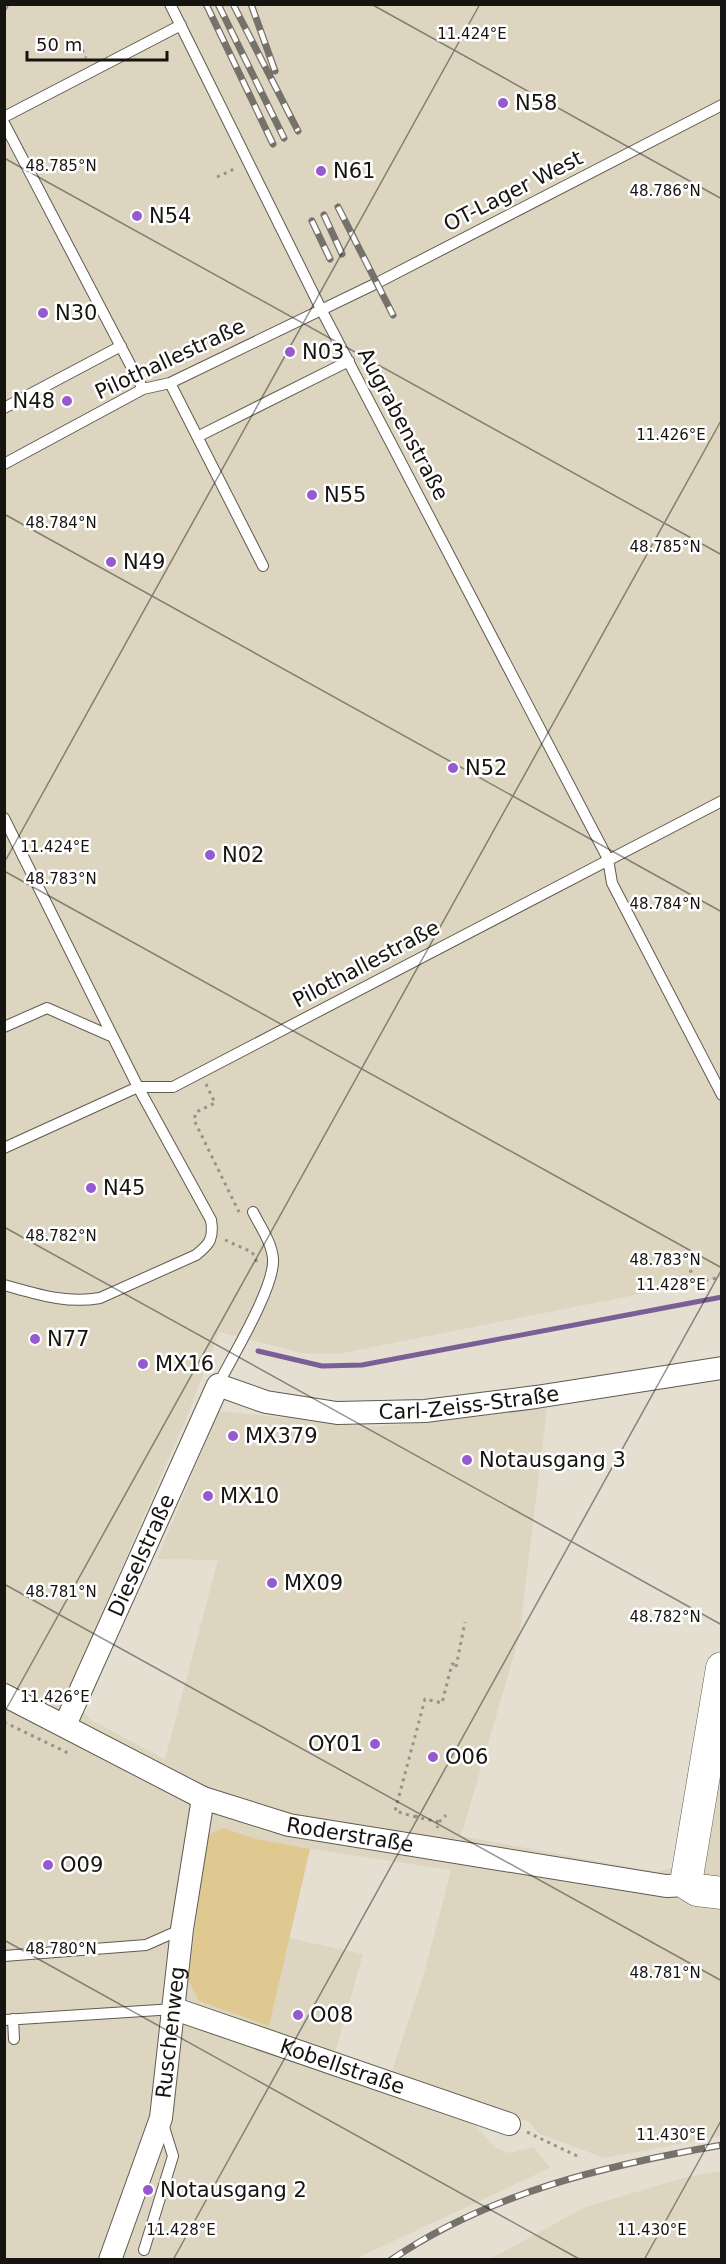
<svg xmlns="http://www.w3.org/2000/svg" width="726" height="2264" viewBox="0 0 726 2264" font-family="'DejaVu Sans',sans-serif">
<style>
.built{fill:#ded5c1}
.green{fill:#e0c891}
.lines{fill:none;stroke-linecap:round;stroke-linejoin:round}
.stream{stroke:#7a5e96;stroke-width:5}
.lane-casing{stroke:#605b50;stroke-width:12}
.street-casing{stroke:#605b50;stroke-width:24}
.secondary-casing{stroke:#605b50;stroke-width:33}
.path{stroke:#98938a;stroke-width:3;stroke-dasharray:3 4.5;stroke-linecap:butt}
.lane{stroke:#fff;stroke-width:10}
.street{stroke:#fff;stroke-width:22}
.secondary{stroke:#fff;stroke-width:32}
.rail-casing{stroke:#76726a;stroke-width:7}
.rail{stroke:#fff;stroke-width:4.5;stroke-dasharray:14;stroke-linecap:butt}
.ticks{fill:none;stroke:#161410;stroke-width:1.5;stroke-opacity:0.45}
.poi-dot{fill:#9659cf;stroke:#fff;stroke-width:2}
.labels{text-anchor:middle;stroke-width:5;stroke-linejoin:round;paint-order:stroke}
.poi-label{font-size:21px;fill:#161410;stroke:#fff;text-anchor:start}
.street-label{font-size:21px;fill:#161410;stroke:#fff}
.ticks-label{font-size:15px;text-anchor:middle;fill:#161410;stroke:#fff;stroke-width:5;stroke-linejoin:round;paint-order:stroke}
</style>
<rect width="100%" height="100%" fill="#e5dfd2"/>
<path class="built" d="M 5,5 L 721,5 L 721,1278 L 338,1354 L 302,1353 L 219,1332 L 191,1407 L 66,1696 L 93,1721 L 165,1759 L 218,1560 L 157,1559 L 219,1411 L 374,1427 L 547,1408 L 519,1638 L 461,1836 L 657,1872 L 705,1858 L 721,1749 L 721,2136 L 604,2158 L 538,2133 L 529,2122 L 392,2071 L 425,1970 L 451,1870 L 310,1849 L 289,1938 L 363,1954 L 330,2070 L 466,2116 L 496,2148 L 510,2153 L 534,2147 L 550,2168 L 355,2259 L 5,2260 Z
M 721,2171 L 721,2259 L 490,2259 L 585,2207 L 687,2177 Z"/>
<path class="green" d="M 223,1828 L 256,1839 L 310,1849 L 269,2026 L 199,2001 L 188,1980 L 208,1835 Z"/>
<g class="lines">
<path class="stream" d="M 258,1351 L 322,1366 L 362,1365 L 722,1297"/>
<defs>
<path id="lane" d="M 170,4 L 322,311 L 608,859 L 612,883 L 722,1095
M 4,117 L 181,25
M 4,123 L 143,389
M 170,383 L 263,566
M 4,408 L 121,346
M 199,436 L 349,361
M 4,464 L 143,389 L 170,383 L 377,283 L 722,105
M 4,818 L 113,1037
M 4,1027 L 47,1008 L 113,1037 L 138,1087 L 211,1220 C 214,1238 210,1244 196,1255 L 100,1298 C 66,1304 37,1294 4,1285
M 4,1148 L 138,1087 L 173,1087 L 722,801
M 218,1385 C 232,1357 275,1287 273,1259 C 272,1243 260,1226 253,1212
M 4,1956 L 146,1945 L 182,1929
M 13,2019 L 14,2039
M 4,2020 L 174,2009
M 144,2250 L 173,2156 L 163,2124"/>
<g id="street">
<path id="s1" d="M 4,1695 L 203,1798 L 289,1825 L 666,1886 L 689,1885"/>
<path id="s2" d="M 65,1725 L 218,1385 L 266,1402 L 337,1413 L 425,1411 L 536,1397 L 722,1368"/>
<path id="s3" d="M 175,2009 L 509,2124"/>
<path id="s4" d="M 110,2260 L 161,2118 L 182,1929 L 203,1798"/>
</g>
<path id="secondary" d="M 722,1668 L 687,1877 L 689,1885 L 697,1890 L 722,1893"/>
</defs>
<use href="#lane" class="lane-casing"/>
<use href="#street" class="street-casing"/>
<use href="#secondary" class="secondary-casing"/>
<path class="path" d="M 79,43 L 86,58
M 217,177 L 234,169
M 206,1084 L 215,1103 L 196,1112 L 194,1120 L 239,1212
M 225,1240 L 252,1252 L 257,1262
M 690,1270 L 697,1282 L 722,1277
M 456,1667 L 465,1622
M 4,1722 L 68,1753
M 417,1815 L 416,1817 L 439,1822 L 437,1828
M 416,1817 L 395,1811 L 425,1699 L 442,1703 L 452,1664 L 457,1665
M 439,1822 L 446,1815
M 527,2132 L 577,2156"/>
<use href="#lane" class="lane"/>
<use href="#street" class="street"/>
<use href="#secondary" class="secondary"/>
<defs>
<path id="rail" d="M 206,4 L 273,144
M 218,4 L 284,138
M 233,4 L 298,131
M 251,4 L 275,71
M 338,207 L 393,315
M 324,215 L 342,254
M 312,221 L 330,259
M 391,2260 C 489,2193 607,2165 722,2145"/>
</defs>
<use href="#rail" class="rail-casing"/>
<use href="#rail" class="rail"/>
</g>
<path class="ticks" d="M 371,4 L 722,199M 4,13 L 9,4M 4,158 L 722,555M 4,514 L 722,912M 4,863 L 480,4M 4,871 L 722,1268M 4,1227 L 722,1625M 4,1584 L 722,1981M 4,1713 L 722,419M 4,1940 L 581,2260M 173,2260 L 722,1269M 644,2260 L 722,2119"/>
<g class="poi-dot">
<circle cx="503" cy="103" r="6"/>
<circle cx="321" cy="171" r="6"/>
<circle cx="137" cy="216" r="6"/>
<circle cx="43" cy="313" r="6"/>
<circle cx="290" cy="352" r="6"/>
<circle cx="67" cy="401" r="6"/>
<circle cx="312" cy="495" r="6"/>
<circle cx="111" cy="562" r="6"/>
<circle cx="453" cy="768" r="6"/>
<circle cx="210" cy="855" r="6"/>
<circle cx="91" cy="1188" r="6"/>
<circle cx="35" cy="1339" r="6"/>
<circle cx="143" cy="1364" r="6"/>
<circle cx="233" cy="1436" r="6"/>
<circle cx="467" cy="1460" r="6"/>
<circle cx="208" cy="1496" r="6"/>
<circle cx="272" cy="1583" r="6"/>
<circle cx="375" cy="1744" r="6"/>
<circle cx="433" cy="1757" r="6"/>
<circle cx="48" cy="1865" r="6"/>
<circle cx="298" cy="2015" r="6"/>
<circle cx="148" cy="2190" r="6"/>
</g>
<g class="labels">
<g class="poi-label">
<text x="515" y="110">N58</text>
<text x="333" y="178">N61</text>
<text x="149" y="223">N54</text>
<text x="55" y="320">N30</text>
<text x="302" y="359">N03</text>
<text x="55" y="408" text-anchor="end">N48</text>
<text x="324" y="502">N55</text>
<text x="123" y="569">N49</text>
<text x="465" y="775">N52</text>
<text x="222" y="862">N02</text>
<text x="103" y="1195">N45</text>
<text x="47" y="1346">N77</text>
<text x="155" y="1371">MX16</text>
<text x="245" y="1443">MX379</text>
<text x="479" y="1467">Notausgang 3</text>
<text x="220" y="1503">MX10</text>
<text x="284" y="1590">MX09</text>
<text x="363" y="1751" text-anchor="end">OY01</text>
<text x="445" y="1764">O06</text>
<text x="60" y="1872">O09</text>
<text x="310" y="2022">O08</text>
<text x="160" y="2197">Notausgang 2</text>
</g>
<g class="street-label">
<text transform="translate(513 191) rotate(-27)" y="7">OT-Lager West</text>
<text transform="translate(170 359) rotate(-25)" y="7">Pilothallestraße</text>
<text transform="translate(403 424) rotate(62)" y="7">Augrabenstraße</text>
<text transform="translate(366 964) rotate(-28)" y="7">Pilothallestraße</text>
<text dy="7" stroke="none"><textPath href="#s2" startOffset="628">Carl-Zeiss-Straße</textPath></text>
<text dy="7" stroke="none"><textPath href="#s2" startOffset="186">Dieselstraße</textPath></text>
<text dy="7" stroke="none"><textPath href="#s1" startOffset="376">Roderstraße</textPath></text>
<text dy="7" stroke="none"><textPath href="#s4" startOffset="237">Ruschenweg</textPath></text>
<text dy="7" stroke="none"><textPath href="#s3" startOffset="177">Kobellstraße</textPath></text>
</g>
</g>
<g class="ticks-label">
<text x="472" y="39">11.424°E</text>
<text x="61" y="171">48.785°N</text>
<text x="665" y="196">48.786°N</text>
<text x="671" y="440">11.426°E</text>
<text x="61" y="528">48.784°N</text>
<text x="665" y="552">48.785°N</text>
<text x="55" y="852">11.424°E</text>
<text x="61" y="884">48.783°N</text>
<text x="665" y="909">48.784°N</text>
<text x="61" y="1241">48.782°N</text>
<text x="665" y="1265">48.783°N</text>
<text x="671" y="1290">11.428°E</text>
<text x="61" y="1597">48.781°N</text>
<text x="665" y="1622">48.782°N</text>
<text x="55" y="1702">11.426°E</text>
<text x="61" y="1954">48.780°N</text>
<text x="665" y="1978">48.781°N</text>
<text x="671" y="2140">11.430°E</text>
<text x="181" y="2235">11.428°E</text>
<text x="652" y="2235">11.430°E</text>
</g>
<rect width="726" height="2264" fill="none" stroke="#161410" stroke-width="12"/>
<path d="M27 51v9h140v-9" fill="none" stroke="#161410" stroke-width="3"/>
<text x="36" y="51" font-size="18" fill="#161410" stroke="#ffffff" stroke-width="4.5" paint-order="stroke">50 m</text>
</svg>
